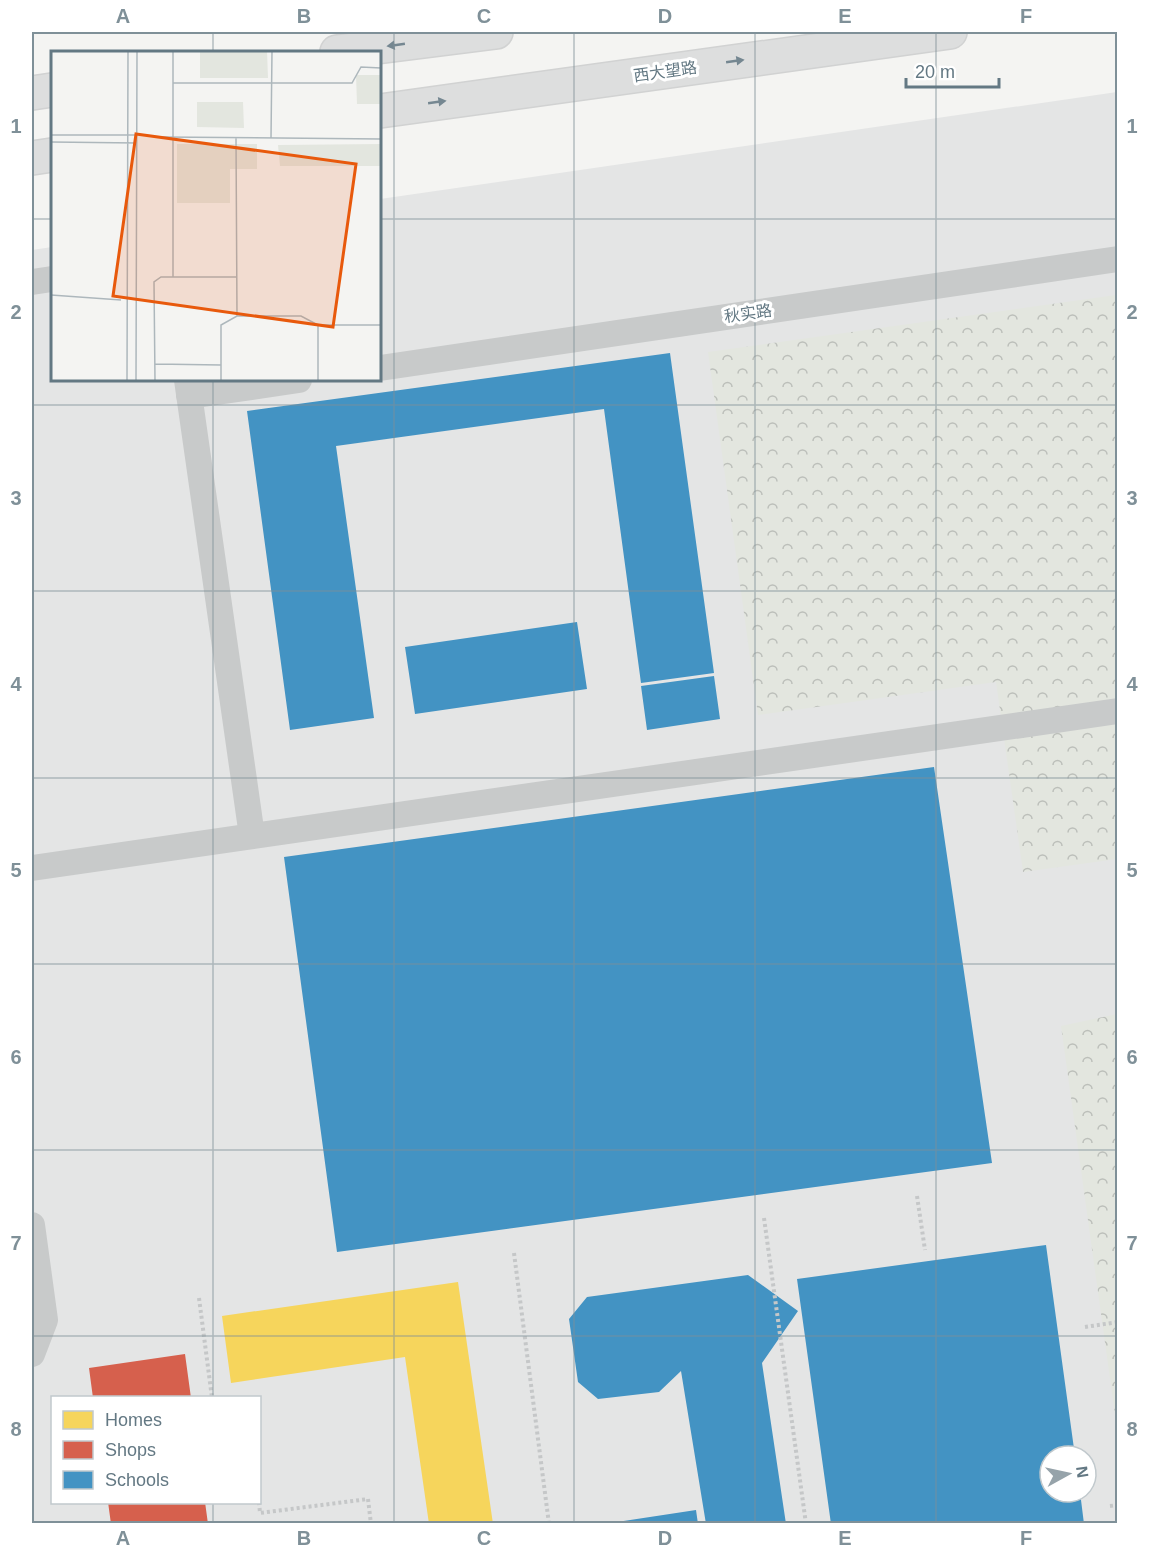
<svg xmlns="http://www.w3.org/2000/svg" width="1149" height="1555" viewBox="0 0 1149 1555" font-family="Helvetica,'Noto Sans SC',sans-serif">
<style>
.built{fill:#e4e5e5;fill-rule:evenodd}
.park{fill:url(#park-crowns)}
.homes{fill:#f6d55c}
.shops{fill:#d6604d}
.schools{fill:#4393c3}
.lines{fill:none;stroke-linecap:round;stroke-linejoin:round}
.primary-casing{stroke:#d1d2d2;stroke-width:36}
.path{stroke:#c5c7c8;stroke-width:4;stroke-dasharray:3 3;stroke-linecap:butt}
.street{stroke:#c8caca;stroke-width:26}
.primary{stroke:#dddede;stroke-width:33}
.oneway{fill:#758791}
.grid{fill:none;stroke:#7f9098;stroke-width:1.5;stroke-opacity:0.55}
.labels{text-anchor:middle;stroke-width:6;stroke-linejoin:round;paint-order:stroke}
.street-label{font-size:16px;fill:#637883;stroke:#fff}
.inset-road{fill:none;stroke:#adb7bc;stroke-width:1.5}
.view{fill:#e8590c;fill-opacity:0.15;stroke:#e8590c;stroke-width:3}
.inset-edge{fill:none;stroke:#637883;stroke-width:3}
.neatline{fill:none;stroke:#7f9098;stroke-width:2}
.grid-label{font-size:20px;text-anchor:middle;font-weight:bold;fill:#7f9098}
</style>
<defs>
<pattern id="park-crowns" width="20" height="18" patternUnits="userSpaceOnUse" patternTransform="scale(1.5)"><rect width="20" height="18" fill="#e3e6df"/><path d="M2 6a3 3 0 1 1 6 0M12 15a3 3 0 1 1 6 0" fill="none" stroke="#bcbfba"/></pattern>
</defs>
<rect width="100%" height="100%" fill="#f4f4f2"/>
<path class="built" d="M 1117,92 L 1117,1523 L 32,1523 L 32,250 L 52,247 L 52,380 L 380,380 L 380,199 ZM 52,1398 L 260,1398 L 260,1502 L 52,1502 ZM 1050,1456 L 1086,1456 L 1086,1492 L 1050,1492 Z"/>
<path class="park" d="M 1116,295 L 1118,308 L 1117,859 L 1023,872 L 996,682 L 758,715 L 708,352 Z
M 1117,1014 L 1118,1014 L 1117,1429 L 1061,1026 Z"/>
<path class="homes" d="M 458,1282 L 493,1524 L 429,1524 L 405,1357 L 231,1383 L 222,1316 Z"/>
<path class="shops" d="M 185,1354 L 191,1398 L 93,1398 L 89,1368 Z
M 108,1502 L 205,1502 L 208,1524 L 111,1524 Z"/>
<path class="schools" d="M 670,353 L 714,673 L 641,683 L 604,409 L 336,446 L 374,718 L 290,730 L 247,411 Z
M 577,622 L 587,689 L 415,714 L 405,647 Z
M 714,676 L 720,719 L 647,730 L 641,686 Z
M 934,767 L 992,1163 L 337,1252 L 284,857 Z
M 1046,1245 L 1075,1456 L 1050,1456 L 1050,1492 L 1080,1492 L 1084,1524 L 831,1524 L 797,1279 Z
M 748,1275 L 798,1311 L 762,1363 L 786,1524 L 706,1524 L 681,1371 L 659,1392 L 598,1399 L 578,1382 L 569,1319 L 587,1297 Z
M 696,1510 L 698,1524 L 617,1524 L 617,1522 Z"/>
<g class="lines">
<defs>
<path id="primary" d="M 337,52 L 496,32
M 32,93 L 52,90
M 380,111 L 950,32
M 32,158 L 52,155"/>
</defs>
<use href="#primary" class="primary-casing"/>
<path class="path" d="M 917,1196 L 925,1250
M 764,1218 L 806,1524
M 514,1253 L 549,1524
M 199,1298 L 212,1398
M 1085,1327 L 1118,1322
M 259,1502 L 260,1513 L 368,1499 L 371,1524
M 1110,1506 L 1118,1505"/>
<path class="street" d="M 32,282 L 52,279
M 380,368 L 1118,259
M 187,380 L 252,836
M 189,396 L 299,380
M 32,868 L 1118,711
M 32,1225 L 45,1320 L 32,1354"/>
<use href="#primary" class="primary"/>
</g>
<defs><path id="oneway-solid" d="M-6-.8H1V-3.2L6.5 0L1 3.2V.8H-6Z" transform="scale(1.5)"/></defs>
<g class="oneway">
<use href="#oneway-solid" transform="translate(396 45) rotate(172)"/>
<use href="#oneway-solid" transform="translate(735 61) rotate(-8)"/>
<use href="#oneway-solid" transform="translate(437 102) rotate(-8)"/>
</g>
<path class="grid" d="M 213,32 L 213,52M 394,32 L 394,1524M 574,32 L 574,1524M 755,32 L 755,1524M 936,32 L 936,1524M 32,219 L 52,219M 380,219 L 1118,219M 213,380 L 213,1398M 32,405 L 1118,405M 32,591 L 1118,591M 32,778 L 1118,778M 32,964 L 1118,964M 32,1150 L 1118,1150M 32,1336 L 1118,1336M 213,1502 L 213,1524"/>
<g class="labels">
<g class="street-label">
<text transform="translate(665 71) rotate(-8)" y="6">西大望路</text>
<text transform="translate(748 313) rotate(-8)" y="6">秋实路</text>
</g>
</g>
<g transform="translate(51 51)">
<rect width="330" height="330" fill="#f4f4f2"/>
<path d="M 146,51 L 192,51 L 193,77 L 146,76 Z" fill="#e3e6df"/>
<path d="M 149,0 L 216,0 L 217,27 L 149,27 ZM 126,93 L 206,93 L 206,118 L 179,118 L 179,152 L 126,152 ZM 330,93 L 330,115 L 229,115 L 227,94 Z" fill="#e3e6df"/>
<path d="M 305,24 L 330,24 L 330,53 L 306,53 Z" fill="#e3e6df"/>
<path class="inset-road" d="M 122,0 L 122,226M 122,32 L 301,32 L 310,16 L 330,17M 0,84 L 86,84M 111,86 L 330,88M 185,87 L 186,265M 220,87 L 221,0M 0,91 L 86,92M 0,244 L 70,249M 267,274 L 330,274M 104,313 L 170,314M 76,330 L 77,0M 85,330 L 86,0M 104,330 L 103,231 L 110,226 L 186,226M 170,330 L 170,274 L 186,265 L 250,265 L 267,274 L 267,330"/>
<path class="view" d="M 85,83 L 305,113 L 282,276 L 62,245 Z"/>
<rect width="330" height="330" class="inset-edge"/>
</g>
<rect width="1149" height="1555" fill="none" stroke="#ffffff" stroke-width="66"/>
<rect x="51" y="1396" width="210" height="108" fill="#ffffff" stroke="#c1c9cd" stroke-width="1.5"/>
<rect x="63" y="1411" width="30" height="18" fill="#f6d55c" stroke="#c1c9cd" stroke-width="1.5"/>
<text x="105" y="1426" font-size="18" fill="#637883">Homes</text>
<rect x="63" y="1441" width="30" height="18" fill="#d6604d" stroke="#c1c9cd" stroke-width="1.5"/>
<text x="105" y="1456" font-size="18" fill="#637883">Shops</text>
<rect x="63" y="1471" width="30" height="18" fill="#4393c3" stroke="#c1c9cd" stroke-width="1.5"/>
<text x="105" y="1486" font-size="18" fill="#637883">Schools</text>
<g transform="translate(1068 1474) rotate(82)"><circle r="28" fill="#ffffff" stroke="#c1c9cd" stroke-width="1.5"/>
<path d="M0-4.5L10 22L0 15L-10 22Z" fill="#96a3aa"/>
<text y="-9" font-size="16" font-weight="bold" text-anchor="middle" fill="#637883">N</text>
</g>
<path d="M906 78v9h93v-9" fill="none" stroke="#637883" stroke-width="3"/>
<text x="915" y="78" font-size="18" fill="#637883" stroke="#ffffff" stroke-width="4.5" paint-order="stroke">20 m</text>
<rect x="33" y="33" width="1083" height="1489" class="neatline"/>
<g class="grid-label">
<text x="123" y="23">A</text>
<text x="304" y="23">B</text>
<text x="484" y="23">C</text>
<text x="665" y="23">D</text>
<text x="845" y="23">E</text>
<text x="1026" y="23">F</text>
<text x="16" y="133">1</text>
<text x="1132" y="133">1</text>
<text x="16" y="319">2</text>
<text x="1132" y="319">2</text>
<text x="16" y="505">3</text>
<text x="1132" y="505">3</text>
<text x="16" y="691">4</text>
<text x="1132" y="691">4</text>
<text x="16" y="877">5</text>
<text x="1132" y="877">5</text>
<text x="16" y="1064">6</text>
<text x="1132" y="1064">6</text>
<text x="16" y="1250">7</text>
<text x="1132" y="1250">7</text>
<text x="16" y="1436">8</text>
<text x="1132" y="1436">8</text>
<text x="123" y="1545">A</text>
<text x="304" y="1545">B</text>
<text x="484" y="1545">C</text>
<text x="665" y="1545">D</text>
<text x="845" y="1545">E</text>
<text x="1026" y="1545">F</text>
</g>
</svg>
